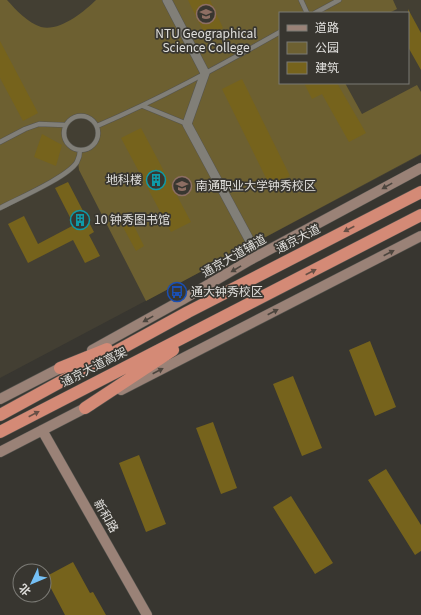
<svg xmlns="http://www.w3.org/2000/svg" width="421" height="615" viewBox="0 0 421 615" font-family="Georgia,'Noto Sans SC',serif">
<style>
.built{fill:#433f33;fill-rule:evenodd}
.green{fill:#6d6031;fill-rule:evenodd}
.building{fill:#76631c}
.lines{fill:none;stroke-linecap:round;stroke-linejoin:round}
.lane-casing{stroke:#55544f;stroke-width:5.5}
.street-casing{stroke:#55544f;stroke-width:10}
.secondary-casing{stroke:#55544f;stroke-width:11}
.highway-casing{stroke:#55544f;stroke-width:13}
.lane{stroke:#817f78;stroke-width:4.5}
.street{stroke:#817f78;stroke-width:9}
.secondary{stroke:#9a8277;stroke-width:10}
.highway{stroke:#d48a76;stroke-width:12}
.oneway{fill:#4c453e}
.oneway2{fill:#674f45}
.labels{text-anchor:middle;stroke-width:3.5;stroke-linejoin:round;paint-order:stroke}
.poi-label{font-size:12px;fill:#e0dfdc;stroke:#383630;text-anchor:start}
.street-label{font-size:12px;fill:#e0dfdc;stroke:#383630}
</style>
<rect width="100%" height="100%" fill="#383630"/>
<path class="built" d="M 0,0 L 421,0 L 421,155 L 0,378 ZM 280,13 L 408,13 L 408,83 L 280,83 Z"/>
<path class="green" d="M 0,0 L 7,0 C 16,10 28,23 41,27 C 59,32 84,12 96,0 L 393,0 L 397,9 L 389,13 L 280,13 L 280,83 L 345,83 L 362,114 L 417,85 L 421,92 L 421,154 L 146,301 L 79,170 L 78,161 L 71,169 L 0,208 ZM 78,116 C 91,116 103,127 95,141 C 80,168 43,126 78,116 Z"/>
<path class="building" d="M 188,0 L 210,0 L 223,28 L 206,37 Z
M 408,9 L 421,33 L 421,70 L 408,47 Z
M 0,41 L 38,113 L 23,121 L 0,78 Z
M 242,79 L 290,176 L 270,186 L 222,89 Z
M 304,83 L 337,83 L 366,133 L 349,142 L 322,94 L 312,99 Z
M 141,128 L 191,222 L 171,232 L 121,138 Z
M 42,134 L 62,145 L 56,166 L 34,157 Z
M 68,182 L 94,232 L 89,235 L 100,256 L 85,263 L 73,240 L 28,263 L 8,224 L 24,216 L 38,244 L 74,225 L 55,188 Z
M 127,212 L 144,246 L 136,251 L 117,216 Z
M 370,341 L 396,407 L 375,416 L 349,350 Z
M 293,376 L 322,448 L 302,456 L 273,384 Z
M 213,422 L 237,488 L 221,494 L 196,428 Z
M 139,455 L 166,524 L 146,532 L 119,463 Z
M 386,469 L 421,525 L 421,551 L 415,555 L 368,480 Z
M 291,496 L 333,563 L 315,574 L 273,507 Z
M 73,562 L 90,593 L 93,592 L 106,615 L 65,615 L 45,577 Z"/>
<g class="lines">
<defs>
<path id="lane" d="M 301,0 L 307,13
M 315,13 L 339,0
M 143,106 L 187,124
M64 133a17 17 0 1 1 34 0a17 17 0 1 1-34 0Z
M 97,126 C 160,99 220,66 280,32
M 0,142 L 25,129 L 39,124 L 65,125
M 0,208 C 17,199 68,177 77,162 C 79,158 80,153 80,150"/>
<path id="street" d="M 167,0 L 205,73 L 187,124 L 258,256"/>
<path id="secondary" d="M 92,350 L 182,300 L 250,260 L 421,168
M 121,390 L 421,236
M 0,399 L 66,365
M 42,430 L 147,615
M 0,452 L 91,405"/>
<path id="highway" d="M 60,368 L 107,349
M 85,408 L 173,350
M 0,415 L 188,312 L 421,192
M 0,432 L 421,215"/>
</defs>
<use href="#lane" class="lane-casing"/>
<use href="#street" class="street-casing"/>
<use href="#secondary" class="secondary-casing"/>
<use href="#highway" class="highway-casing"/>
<use href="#lane" class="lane"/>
<use href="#street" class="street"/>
<use href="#secondary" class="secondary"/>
<use href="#highway" class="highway"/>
</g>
<defs><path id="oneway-solid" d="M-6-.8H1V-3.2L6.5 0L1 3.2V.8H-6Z"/></defs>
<g class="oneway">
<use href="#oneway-solid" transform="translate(387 186) rotate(151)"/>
<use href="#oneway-solid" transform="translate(389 253) rotate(-27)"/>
<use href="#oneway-solid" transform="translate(236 269) rotate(149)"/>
<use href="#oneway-solid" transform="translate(273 312) rotate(-27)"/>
<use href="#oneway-solid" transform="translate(148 319) rotate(151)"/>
<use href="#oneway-solid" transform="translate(158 371) rotate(-27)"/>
</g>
<g class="oneway2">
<use href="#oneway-solid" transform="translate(349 229) rotate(153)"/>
<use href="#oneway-solid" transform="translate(311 272) rotate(-27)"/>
<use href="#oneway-solid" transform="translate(34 414) rotate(-27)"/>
</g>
<defs>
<symbol id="university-ring" viewBox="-11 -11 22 22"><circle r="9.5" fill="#383630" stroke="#8d6e63" stroke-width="1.5"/><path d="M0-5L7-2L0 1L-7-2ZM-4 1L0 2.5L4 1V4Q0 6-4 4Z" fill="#8d6e63"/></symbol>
<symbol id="building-ring" viewBox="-11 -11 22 22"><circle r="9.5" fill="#383630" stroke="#0f9aa8" stroke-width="1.5"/><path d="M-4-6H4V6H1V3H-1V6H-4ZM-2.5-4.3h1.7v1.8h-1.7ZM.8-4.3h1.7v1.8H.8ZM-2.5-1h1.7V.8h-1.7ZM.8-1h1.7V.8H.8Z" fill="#0f9aa8"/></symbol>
<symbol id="bus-ring" viewBox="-11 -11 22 22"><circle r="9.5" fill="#383630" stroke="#1a4fb4" stroke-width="1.5"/><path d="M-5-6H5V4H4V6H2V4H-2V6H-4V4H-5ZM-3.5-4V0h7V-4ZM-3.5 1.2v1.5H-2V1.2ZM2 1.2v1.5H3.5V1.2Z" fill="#1a4fb4"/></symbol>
</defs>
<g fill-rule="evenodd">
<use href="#university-ring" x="195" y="3" width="22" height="22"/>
<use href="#building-ring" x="145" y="169" width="22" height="22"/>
<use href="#university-ring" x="171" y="175" width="22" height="22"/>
<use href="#building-ring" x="69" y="209" width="22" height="22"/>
<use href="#bus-ring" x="166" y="281" width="22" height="22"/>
</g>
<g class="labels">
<g class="poi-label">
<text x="206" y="38" text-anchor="middle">NTU Geographical<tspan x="206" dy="14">Science College</tspan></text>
<text x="142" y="184" text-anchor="end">地科楼</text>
<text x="196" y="190">南通职业大学钟秀校区</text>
<text x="94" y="224">10 钟秀图书馆</text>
<text x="191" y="296">通大钟秀校区</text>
</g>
<g class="street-label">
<text transform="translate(298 239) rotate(-27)" y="4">通京大道</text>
<text transform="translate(234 256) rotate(-30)" y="4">通京大道辅道</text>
<text transform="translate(94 367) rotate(-27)" y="4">通京大道高架</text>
<text transform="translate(106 516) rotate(60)" y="4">新和路</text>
</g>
</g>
<rect x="279" y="12" width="130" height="72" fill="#383630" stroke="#7b7a75"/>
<rect x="287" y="25" width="20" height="6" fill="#9a8277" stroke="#7b7a75"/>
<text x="315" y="32" font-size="12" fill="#e0dfdc">道路</text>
<rect x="287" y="42" width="20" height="12" fill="#6d6031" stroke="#7b7a75"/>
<text x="315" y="52" font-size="12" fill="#e0dfdc">公园</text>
<rect x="287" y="62" width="20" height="12" fill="#76631c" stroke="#7b7a75"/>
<text x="315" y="72" font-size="12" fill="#e0dfdc">建筑</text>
<g transform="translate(32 583) rotate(226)"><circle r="19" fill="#383630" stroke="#7b7a75"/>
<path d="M0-3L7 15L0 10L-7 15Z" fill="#75c0f6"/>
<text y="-6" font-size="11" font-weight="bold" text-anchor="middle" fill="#e0dfdc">北</text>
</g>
</svg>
